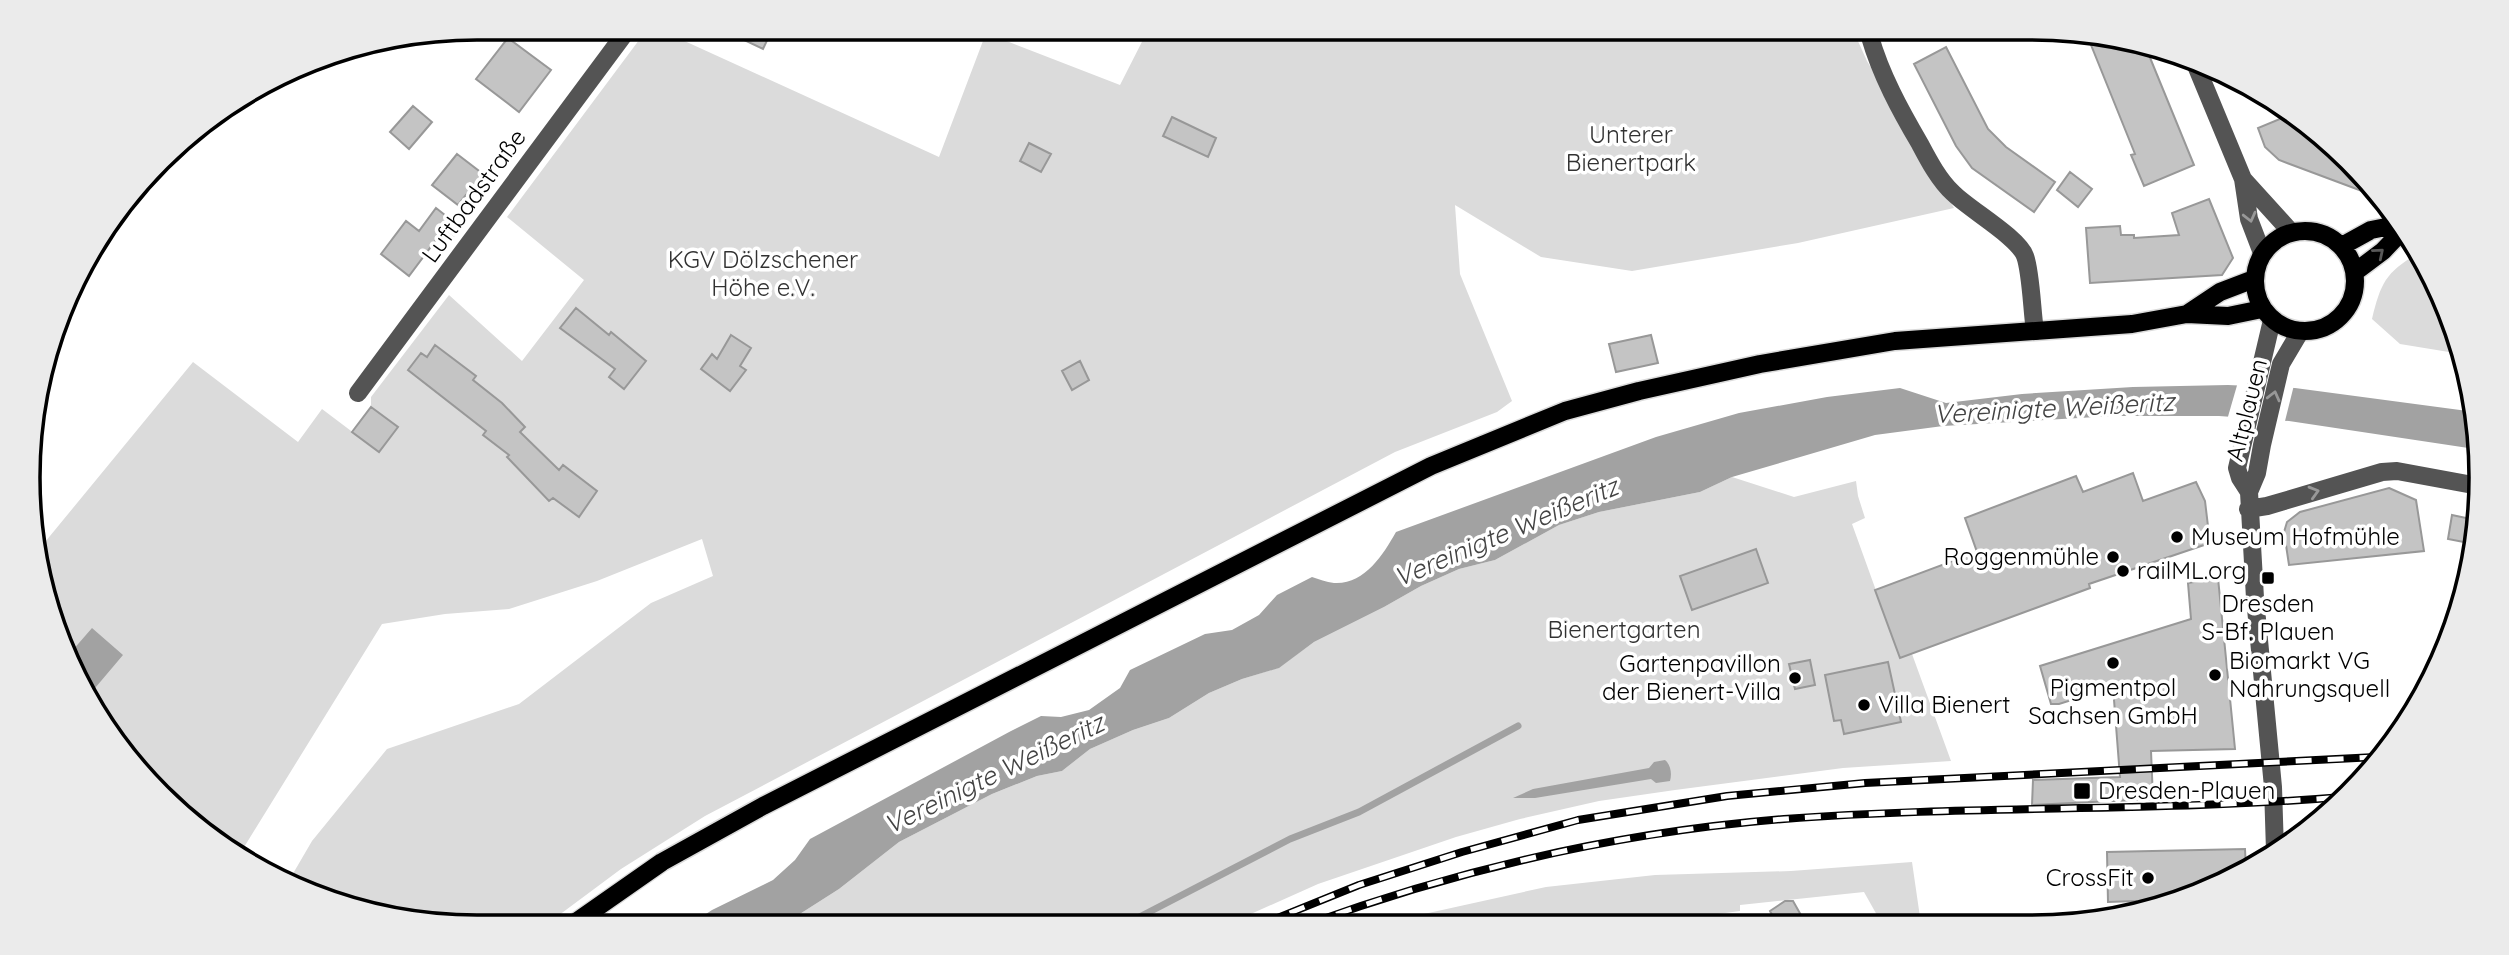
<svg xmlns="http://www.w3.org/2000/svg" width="2509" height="955" viewBox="0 0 2509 955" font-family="Quicksand,sans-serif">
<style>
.green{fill:#dbdbdb}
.water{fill:#a2a2a2}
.pier{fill:#fff}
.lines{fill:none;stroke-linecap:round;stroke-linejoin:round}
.stream{stroke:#a2a2a2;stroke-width:7}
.building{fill:#c4c4c4;stroke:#989898;stroke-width:2}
.major-casing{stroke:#dbdbdb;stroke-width:21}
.minor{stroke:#545454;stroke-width:18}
.major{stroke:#000;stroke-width:18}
.rail-casing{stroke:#000;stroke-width:8}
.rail{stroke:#fff;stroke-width:5;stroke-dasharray:16;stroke-linecap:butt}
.oneway{stroke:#989898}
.oneway2{stroke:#595959}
.poi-dot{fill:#000;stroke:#fff;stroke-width:2.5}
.labels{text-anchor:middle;stroke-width:7;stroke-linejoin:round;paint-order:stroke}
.park-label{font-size:24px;fill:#323232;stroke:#fff}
.street-label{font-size:24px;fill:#000;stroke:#fff}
.poi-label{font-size:24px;fill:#000;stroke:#fff;text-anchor:start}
.water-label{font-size:26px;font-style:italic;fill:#434343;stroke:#fff}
.rim{fill:none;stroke:#000;stroke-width:3.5}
</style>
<rect width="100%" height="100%" fill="#fff"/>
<path class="green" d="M 648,28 L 656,28 L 939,157 L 986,33 L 1120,85 L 1149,28 L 1852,28 L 1867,61 L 1954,208 L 1798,243 L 1632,271 L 1541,257 L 1455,205 L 1460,274 L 1512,401 L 1497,412 L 1395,452 L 705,816 L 621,869 L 543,927 L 477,927 L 361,912 L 291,877 L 312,841 L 387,749 L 519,704 L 651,603 L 713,576 L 702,539 L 597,581 L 509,609 L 445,614 L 382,624 L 241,852 L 204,834 L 104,727 L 37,566 L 36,553 L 193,362 L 298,442 L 322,409 L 379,452 L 398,427 L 371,407 L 371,397 L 449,295 L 522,361 L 584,280 L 507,217 Z
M 2420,252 L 2421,253 L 2455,353 L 2400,344 L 2372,319 C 2381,282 2386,272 2420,252 Z
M 1732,477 L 1794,497 L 1856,481 L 1858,496 L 1865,518 L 1852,524 L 1900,657 L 1912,654 L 1951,761 L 1843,768 L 1675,790 L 1599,801 L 1520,819 L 1456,837 L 1318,884 L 1226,925 L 781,926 L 839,889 L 899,842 L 992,794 L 1037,776 L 1062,771 L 1090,749 L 1133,730 L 1169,718 L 1209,693 L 1242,679 L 1278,668 L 1314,642 L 1384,607 L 1421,586 L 1459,569 L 1495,560 L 1559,525 L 1599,512 L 1700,492 Z
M 1912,862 L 1921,924 L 1882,924 L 1864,892 L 1740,905 L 1740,911 L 1643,924 L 1374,925 L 1546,887 L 1655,875 L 1791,871 Z"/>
<path class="water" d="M 2228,385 L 2295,388 L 2475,412 L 2477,419 L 2475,449 L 2289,421 L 2219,416 L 2113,416 L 1943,426 L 1875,435 L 1732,477 L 1700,492 L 1599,512 L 1559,525 L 1495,560 L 1459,569 L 1421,586 L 1384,607 L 1314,642 L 1279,668 L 1242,679 L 1209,693 L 1169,718 L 1133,730 L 1090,749 L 1062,771 L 1037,776 L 992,794 L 899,842 L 839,889 L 781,926 L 688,926 L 712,910 L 773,880 L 795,860 L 810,839 L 1011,731 L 1041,716 L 1061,717 L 1089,710 L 1120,688 L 1130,670 L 1205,634 L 1232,630 L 1259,615 L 1277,595 L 1312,577 C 1319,579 1326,582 1334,583 C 1364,585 1383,555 1396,532 L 1656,437 L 1739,413 L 1827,397 L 1900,388 L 1946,403 L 2022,394 L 2133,387 Z
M 92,628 L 123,655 L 90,694 L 72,651 Z
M 1665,760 C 1671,765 1672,774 1670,781 L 1656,783 L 1651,779 L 1535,798 L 1513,798 L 1533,789 L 1649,768 L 1654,762 Z"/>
<path class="pier" d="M 2238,382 L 2294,385 L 2284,425 L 2227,420 Z"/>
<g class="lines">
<path class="stream" d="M 1124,925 L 1290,839 L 1359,812 L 1518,726"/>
</g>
<path class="building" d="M 719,28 L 773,28 L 763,49 Z
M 2087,35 L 2144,43 L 2194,165 L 2144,186 L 2131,155 L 2135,154 Z
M 508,38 L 551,70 L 519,112 L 476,79 Z
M 1946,47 L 1988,129 L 2006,147 L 2055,182 L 2034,212 L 1972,168 L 1956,146 L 1914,64 Z
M 413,106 L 432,122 L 409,149 L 390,132 Z
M 2292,114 L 2305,121 L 2370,194 L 2279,160 L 2265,147 L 2258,128 Z
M 1172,117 L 1216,138 L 1208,157 L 1163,136 Z
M 1029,143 L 1051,154 L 1041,172 L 1020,161 Z
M 457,154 L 483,174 L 458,205 L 432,185 Z
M 2070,172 L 2092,189 L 2078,207 L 2057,190 Z
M 2209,199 L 2233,258 L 2222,275 L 2090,283 L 2086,228 L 2120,226 L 2121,235 L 2134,235 L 2134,238 L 2179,235 L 2172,213 Z
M 436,208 L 460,227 L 448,243 L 439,236 L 409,276 L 381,254 L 406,221 L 419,231 Z
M 576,308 L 609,335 L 611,332 L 646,361 L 624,389 L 609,377 L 615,369 L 560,328 Z
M 731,335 L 751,348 L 740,366 L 746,370 L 730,391 L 701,369 L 712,354 L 717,359 Z
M 1651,335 L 1658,363 L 1616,372 L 1609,344 Z
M 435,345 L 476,376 L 473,380 L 502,403 L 525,427 L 520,432 L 559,470 L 563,465 L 597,491 L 579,517 L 553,498 L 549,501 L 507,457 L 509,455 L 483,435 L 486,431 L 408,370 L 421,353 L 427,357 Z
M 1080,361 L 1089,380 L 1072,390 L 1062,371 Z
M 371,407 L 398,427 L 379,452 L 352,432 Z
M 2133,473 L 2143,501 L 2196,482 L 2205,501 L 2210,543 L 2089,584 L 2090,588 L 1900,658 L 1875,590 L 1977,552 L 1965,518 L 2076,476 L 2083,492 Z
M 2389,488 L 2416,500 L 2424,551 L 2289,565 L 2284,532 L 2287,522 L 2300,512 Z
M 2452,515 L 2471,519 L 2469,543 L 2448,539 Z
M 1756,549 L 1768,583 L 1692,610 L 1680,576 Z
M 2218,578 L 2235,749 L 2151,751 L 2153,799 L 2032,805 L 2033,780 L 2120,777 L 2113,687 L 2059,704 L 2051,704 L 2040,666 L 2191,619 L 2188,583 Z
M 1810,660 L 1815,685 L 1795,689 L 1789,664 Z
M 1888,662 L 1901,722 L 1844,734 L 1841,720 L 1834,721 L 1825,675 Z
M 2245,849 L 2246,870 L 2230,881 L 2137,909 L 2136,901 L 2108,902 L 2107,852 Z
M 1785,901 L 1793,901 L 1806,924 L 1777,924 L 1770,911 Z"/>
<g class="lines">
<defs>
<path id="major" d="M2255 281a50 50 0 1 1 100 0a50 50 0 1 1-100 0Z
M 2342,246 L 2371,230 L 2396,225
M 2355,272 L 2383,251 L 2402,231
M 2187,314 L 2220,292 L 2254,279
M 569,927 L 662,862 L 763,806 L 1431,466 L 1565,411 L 1639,391 L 1760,364 L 1895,341 L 2132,324 L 2187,314 L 2228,316 L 2262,309"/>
</defs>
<use href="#major" class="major-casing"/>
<path class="minor" d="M 1870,37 C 1881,75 1900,110 1920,144 C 1929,161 1939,180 1953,193 C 1970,210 2018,237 2025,256 C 2031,272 2032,312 2035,331
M 2197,68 L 2243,179 L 2249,219 L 2262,253
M 2243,179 L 2291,232
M 358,393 L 629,28
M 2249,492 L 2240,478 L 2237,468 L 2272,320
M 2248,509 L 2267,506 L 2382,472 L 2397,471 L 2473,485
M 2275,851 L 2273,787 L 2255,598 L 2249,492 L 2257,473 L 2262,445 L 2281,364 L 2300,332"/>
<use href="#major" class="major"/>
<defs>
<path id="rail" d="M 1260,925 L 1359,885 L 1462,852 L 1578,820 L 1727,796 L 1865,783 L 2376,757
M 1306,925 C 1460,869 1620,832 1784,819 C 1970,805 2157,812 2343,797"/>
</defs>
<use href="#rail" class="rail-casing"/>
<use href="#rail" class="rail"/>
</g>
<defs><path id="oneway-chevron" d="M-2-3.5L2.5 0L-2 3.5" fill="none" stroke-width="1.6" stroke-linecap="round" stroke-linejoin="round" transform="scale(1.75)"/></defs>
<g class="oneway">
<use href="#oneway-chevron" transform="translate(2250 217) rotate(76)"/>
<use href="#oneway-chevron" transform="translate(2274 396) rotate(-76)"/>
<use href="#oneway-chevron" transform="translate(2314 492) rotate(-16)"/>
</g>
<use class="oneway2" href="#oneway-chevron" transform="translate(2379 253) rotate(-40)"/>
<g class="poi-dot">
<circle cx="2177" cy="537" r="7"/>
<circle cx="2113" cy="557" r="7"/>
<circle cx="2123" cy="571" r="7"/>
<rect x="2261" y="571" width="14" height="14" rx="3.5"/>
<circle cx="2113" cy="663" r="7"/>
<circle cx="2215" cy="675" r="7"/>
<circle cx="1795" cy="678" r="7"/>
<circle cx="1864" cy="705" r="7"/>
<rect x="2073" y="782" width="18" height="18" rx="3.5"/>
<circle cx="2148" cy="878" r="7"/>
</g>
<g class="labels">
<g class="park-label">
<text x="1631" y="143">Unterer<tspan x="1631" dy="28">Bienertpark</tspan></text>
<text x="763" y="268">KGV Dölzschener<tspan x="763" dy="28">Höhe e.V.</tspan></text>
<text x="1624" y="638">Bienertgarten</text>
</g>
<g class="street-label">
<text transform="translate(474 196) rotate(-54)" y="8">Luftbadstraße</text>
<text transform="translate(2247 410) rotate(-76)" y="8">Altplauen</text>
</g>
<g class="poi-label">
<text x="2191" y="545">Museum Hofmühle</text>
<text x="2099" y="565" text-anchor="end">Roggenmühle</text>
<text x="2137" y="579">railML.org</text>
<text x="2268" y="612" text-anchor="middle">Dresden<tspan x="2268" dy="28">S-Bf. Plauen</tspan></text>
<text x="2229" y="669">Biomarkt VG<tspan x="2229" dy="28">Nahrungsquell</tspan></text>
<text x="1781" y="672" text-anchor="end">Gartenpavillon<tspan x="1781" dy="28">der Bienert-Villa</tspan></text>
<text x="2113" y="696" text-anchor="middle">Pigmentpol<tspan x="2113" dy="28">Sachsen GmbH</tspan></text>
<text x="1878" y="713">Villa Bienert</text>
<text x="2098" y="799">Dresden-Plauen</text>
<text x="2134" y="886" text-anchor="end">CrossFit</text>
</g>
<g class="water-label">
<text transform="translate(2054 408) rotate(-3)" y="9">Vereinigte Weißeritz</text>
<text transform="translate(1506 532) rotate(-23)" y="9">Vereinigte Weißeritz</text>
<text transform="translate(994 774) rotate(-26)" y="9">Vereinigte Weißeritz</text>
</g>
</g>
<path d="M0 0H2509V955H0ZM477 40H2032A437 437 0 0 1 2469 477V478A437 437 0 0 1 2032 915H477A437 437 0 0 1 40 478V477A437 437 0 0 1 477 40Z" fill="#ebebeb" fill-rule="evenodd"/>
<path class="rim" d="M477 40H2032A437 437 0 0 1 2469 477V478A437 437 0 0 1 2032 915H477A437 437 0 0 1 40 478V477A437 437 0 0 1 477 40Z"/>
</svg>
